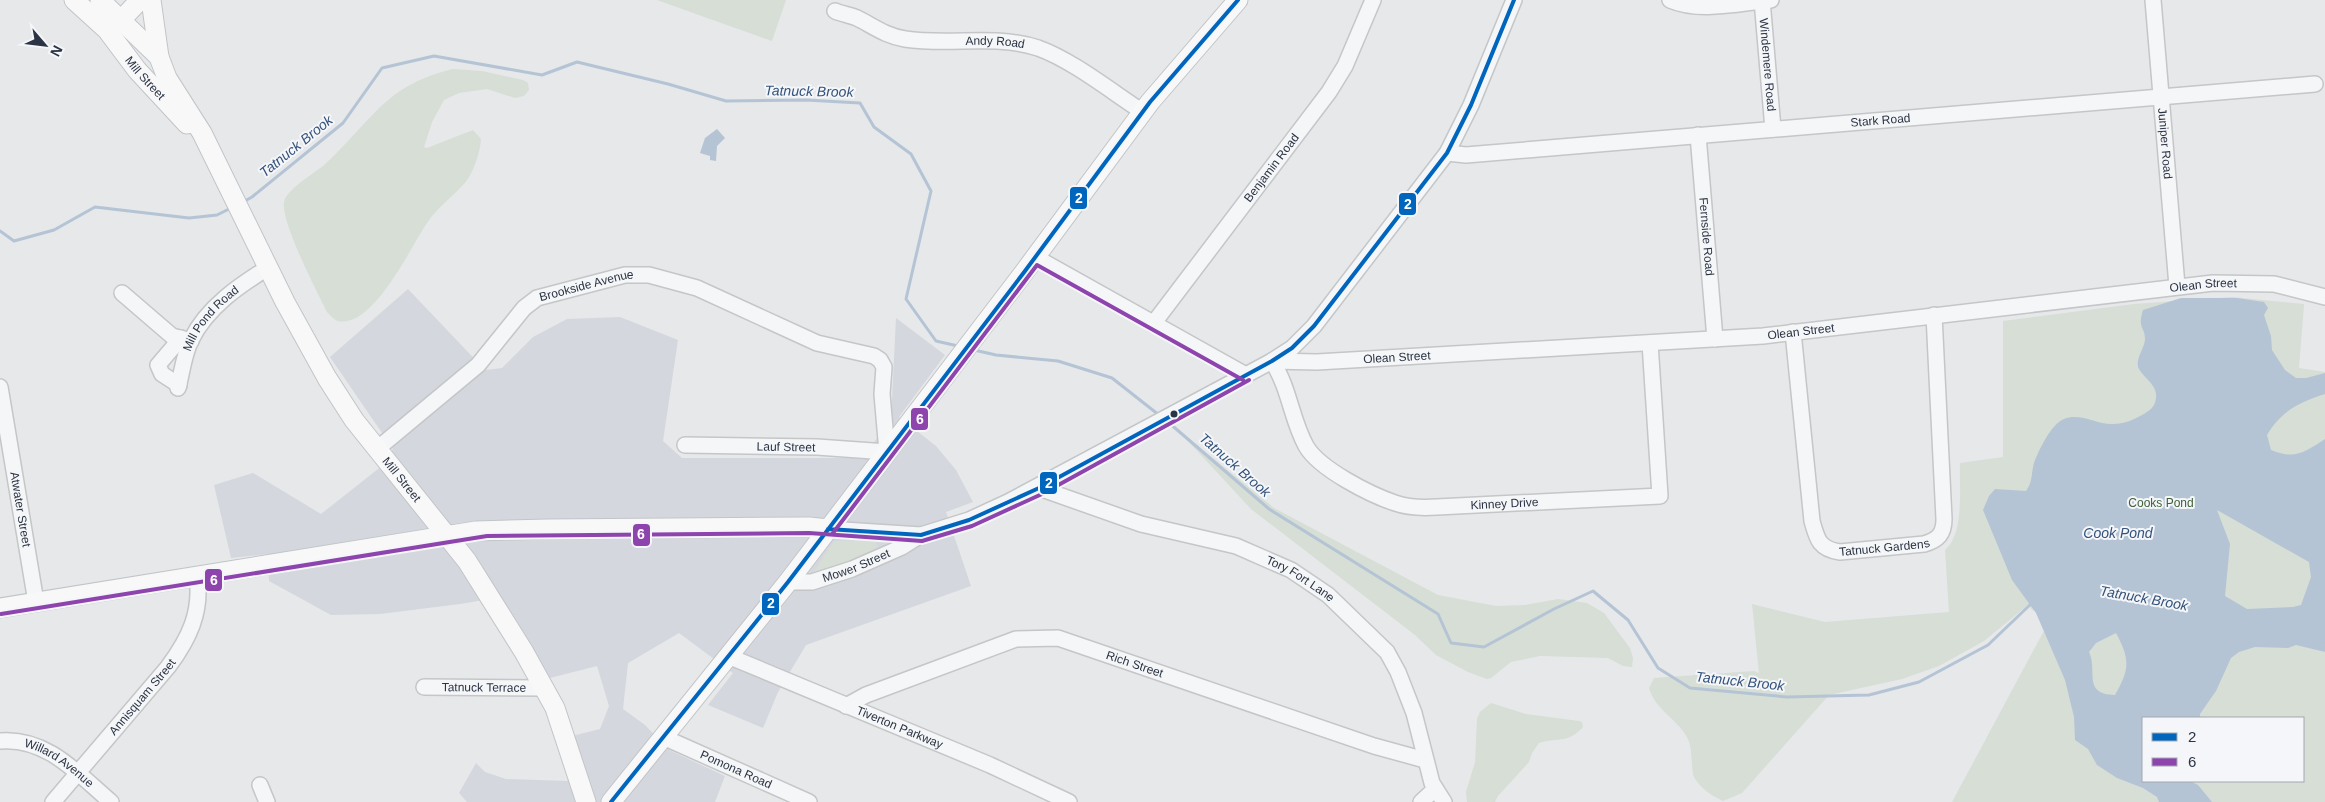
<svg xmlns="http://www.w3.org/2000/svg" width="2325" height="802" viewBox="0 0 2325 802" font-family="Arial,sans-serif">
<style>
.built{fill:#d4d7dd}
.green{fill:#d6ded6;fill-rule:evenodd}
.water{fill:#b4c4d5;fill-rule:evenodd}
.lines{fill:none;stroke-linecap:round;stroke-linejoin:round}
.stream{stroke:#b4c4d5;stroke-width:3}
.minor-casing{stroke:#c4c6c8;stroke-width:18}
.major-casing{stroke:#c2c5c8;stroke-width:21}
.minor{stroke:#f5f6f7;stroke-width:15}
.major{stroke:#f8f8f8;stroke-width:19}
.bus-1-casing{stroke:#f4f6f9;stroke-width:8}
.bus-2-casing{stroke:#f4f6f9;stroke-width:8}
.bus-1{stroke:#0065bd;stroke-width:4}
.bus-2{stroke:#8e44ad;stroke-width:4}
.bus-dot{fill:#2b3445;stroke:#f4f6f9;stroke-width:2}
.labels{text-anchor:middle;stroke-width:4;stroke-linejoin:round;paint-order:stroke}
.street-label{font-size:12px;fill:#2b3445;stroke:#f4f6f9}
.park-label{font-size:12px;fill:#3f6138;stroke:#f4f6f9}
.water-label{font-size:14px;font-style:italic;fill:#34527a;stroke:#f4f6f9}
.line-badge{stroke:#f4f6f9;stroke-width:2}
.badge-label{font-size:14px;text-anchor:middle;font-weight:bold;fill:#fff}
</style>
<rect width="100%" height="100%" fill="#e6e8ea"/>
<path class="built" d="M 408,289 L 485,370 L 502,368 L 533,337 L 567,319 L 620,317 L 678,340 L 663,441 L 682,458 L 862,458 L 891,420 L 896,318 L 945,355 L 899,417 L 936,446 L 956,470 L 973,502 L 946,512 L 971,586 L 806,645 L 778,692 L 763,728 L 708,705 L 733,673 L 679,633 L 628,663 L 623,709 L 645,725 L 669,750 L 725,776 L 715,802 L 467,802 L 459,793 L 476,763 L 485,772 L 506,779 L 567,781 L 580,764 L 572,736 L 600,729 L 609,706 L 597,666 L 546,679 L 501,597 L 460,604 L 380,614 L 331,615 L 269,581 L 268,554 L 231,558 L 214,485 L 253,473 L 321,514 L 378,469 L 393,449 L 330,357 Z"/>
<path class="green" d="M 657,0 L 786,0 L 772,41 Z
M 453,69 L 482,71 L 523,80 L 528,83 L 529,90 L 524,96 L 515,98 L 487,89 L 459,93 L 444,100 L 432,122 L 424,147 L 427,148 L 473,130 L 481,139 C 480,153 473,175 463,185 C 451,198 437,208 427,223 C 411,246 373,329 338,321 C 334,320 330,315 327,312 C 316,289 281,223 284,202 C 286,190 313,174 323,166 C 347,145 372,111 397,93 C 414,81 432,74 453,69 Z
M 2232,297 L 2304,304 L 2299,368 L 2325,372 L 2325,802 L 1952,802 L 2046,627 L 2035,611 L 2032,610 L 2028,605 L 1984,641 L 1939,666 L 1902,679 L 1829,695 L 1742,793 L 1723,801 C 1711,795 1701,789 1694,777 C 1691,771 1693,750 1688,739 C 1679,720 1655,710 1649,688 L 1654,678 L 1754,671 L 1759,673 L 1752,604 L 1825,622 L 1949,612 L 1945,550 C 1965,533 1959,488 1960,463 L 2003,457 L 2003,321 L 2134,304 ZM 2144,718 L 2304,718 L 2304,781 L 2144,781 Z
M 1176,428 L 1274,508 L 1438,595 L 1496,606 L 1525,605 L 1558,599 L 1587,603 L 1604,613 L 1630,648 L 1633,658 L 1632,667 L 1623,666 L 1608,658 L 1540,656 L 1511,662 L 1491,678 L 1487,679 L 1468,672 L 1436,655 L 1415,635 L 1251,509 Z
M 875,540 L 878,549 L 824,572 L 813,573 L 834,541 Z
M 1491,703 L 1526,714 L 1579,721 L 1582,722 L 1583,727 C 1568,744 1558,737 1539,743 L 1532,753 L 1529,762 L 1498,796 L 1495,802 L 1467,802 L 1466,792 L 1475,762 L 1477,719 L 1480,712 Z"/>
<path class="water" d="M 717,129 L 725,138 L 717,146 L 716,161 L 710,160 L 710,156 L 700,153 L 705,138 Z
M 2181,298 L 2237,298 L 2264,302 L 2268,308 L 2264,315 L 2271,336 L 2272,350 L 2285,370 L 2296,378 L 2306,378 L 2325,373 L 2325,394 C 2300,402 2281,411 2267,435 L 2271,450 C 2295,460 2305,452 2325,439 L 2325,652 L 2296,645 L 2288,648 L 2255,647 L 2239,652 L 2231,658 L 2216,691 L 2200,714 L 2200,718 L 2144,718 L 2144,781 L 2190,781 L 2198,785 L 2212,802 L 2159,802 L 2157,797 L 2143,788 L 2117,778 L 2097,765 L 2088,749 L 2075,740 L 2074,717 L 2065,680 L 2036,613 L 2012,580 L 1983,510 L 1989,496 L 1995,489 L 2026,491 C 2033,482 2031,473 2034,463 C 2039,450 2051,424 2064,419 C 2080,412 2098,425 2113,424 C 2124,424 2133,420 2142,415 C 2147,412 2151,410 2154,405 C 2162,387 2146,381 2139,369 C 2134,360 2145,348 2145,339 C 2145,326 2137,329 2143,310 ZM 2217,510 L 2309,562 L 2311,577 L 2301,605 L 2293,607 L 2247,609 L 2225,596 L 2230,544 ZM 2116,633 C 2130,659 2130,669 2115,695 C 2082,694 2098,671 2089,652 L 2096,643 Z"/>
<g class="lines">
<path class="stream" d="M 243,202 L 252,197 L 343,123 L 382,68 L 434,56 L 542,75 L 577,62 L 668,84 L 726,101 L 806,100 L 860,103 L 874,127 L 911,154 L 931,191 L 906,299 L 936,341 L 958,346
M 0,231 L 14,241 L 54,230 L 95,207 L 189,218 L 217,215 L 231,208
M 974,350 L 996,355 L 1058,361 L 1112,378 L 1159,415
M 1168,422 L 1269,509 L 1438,614 L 1451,643 L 1484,647 L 1554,609 L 1593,591 L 1628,620 L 1658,668 L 1690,688 L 1787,697 L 1869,695 L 1919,682 L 1988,645 L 2033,602"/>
<defs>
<g id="minor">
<path d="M 1670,0 C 1700,13 1739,3 1771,0"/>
<path id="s1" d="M 1762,0 L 1773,129"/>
<path id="s2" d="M 2153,0 L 2177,286"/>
<path id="s3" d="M 835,11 C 842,14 850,15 857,18 C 873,26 886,36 905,39 C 950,46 995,34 1038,48 C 1072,60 1112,92 1143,112"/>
<path id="s4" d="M 1698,135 L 1715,339"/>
<path id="s5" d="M 1447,153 L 1466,155 L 2315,84"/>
<path d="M 1035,257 L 1246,375"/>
<path d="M 122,293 L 172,336 L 191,341"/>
<path id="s6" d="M 1153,324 L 1329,92 L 1345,66 L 1373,0"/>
<path id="s7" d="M 1793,332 L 1812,521 C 1817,539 1819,549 1840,552 L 1924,544 C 1938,540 1944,534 1944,519 L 1934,315"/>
<path id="s8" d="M 1272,361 L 1317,362 L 1763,336 L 2213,283 L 2274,284 L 2325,297"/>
<path id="s9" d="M 1272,361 C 1290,389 1291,419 1306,446 C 1319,469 1371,495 1395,503 C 1409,508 1423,508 1437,507 L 1660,496 L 1650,343"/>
<path d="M 179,385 L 162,374 L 158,365 L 181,338"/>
<path id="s10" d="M 0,387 L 36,602"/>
<path id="s11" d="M 178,388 C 182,372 184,354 191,340 C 207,307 240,285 269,267"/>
<path id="s12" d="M 377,449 L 478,365 L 524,308 L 537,298 L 625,275 L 649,275 L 697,288 L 817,343 L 874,356 L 880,360 L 884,367 L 882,394 L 887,452 L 817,447 L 685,445"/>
<path id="s13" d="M 1039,488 L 1141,524 L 1236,546 L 1291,570 L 1328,595 L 1387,652 L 1398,672 L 1414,713 L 1432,783 L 1444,802"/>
<path d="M 828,529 L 921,535"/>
<path id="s14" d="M 788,582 L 812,582 L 852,569 L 902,547 L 921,535 L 969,520 L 1008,502 L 1272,361 L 1292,348 L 1314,326 L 1447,153 L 1471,105 L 1514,0"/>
<path id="s15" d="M 728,656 L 990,765 L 1069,802"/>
<path id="s16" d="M 424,687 L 544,688"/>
<path id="s17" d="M 846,706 L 866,695 L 1016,639 L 1058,638 L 1374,746 L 1425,760"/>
<path id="s18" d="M 663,737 L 809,802"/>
<path id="s19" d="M 0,741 C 47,737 78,774 111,802"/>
<path d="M 260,785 L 267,802"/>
<path id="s20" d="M 53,802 L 168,667 C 189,639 202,612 197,577"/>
<path d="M 1421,802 L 1435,789"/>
</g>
<g id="major">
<path id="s21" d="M 74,0 L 107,30 L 137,70 L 187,124"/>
<path id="s22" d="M 100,0 L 159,57 L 167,78 L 202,133 L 285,302 L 327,378 L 354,420 L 467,561 L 524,652 L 555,708 L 586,802"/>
<path d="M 151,0 L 159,57"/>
<path d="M 110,27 L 121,20 L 140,0"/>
<path d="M 0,608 L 476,531 L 549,529 L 809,527 L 828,529"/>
<path d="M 611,802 L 788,582 L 1025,271 L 1150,102 L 1238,0"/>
</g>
</defs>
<use href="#minor" class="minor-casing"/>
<use href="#major" class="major-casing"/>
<use href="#minor" class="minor"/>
<use href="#major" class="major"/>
<defs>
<path id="bus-1" d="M 828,529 L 921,535 L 969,520 L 1039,488 L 1272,361 L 1292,348 L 1314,326 L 1447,153 L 1471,105 L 1514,0
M 611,802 L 788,582 L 1025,271 L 1150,102 L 1238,0"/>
<path id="bus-2" d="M 833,533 L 1037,265 L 1243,380
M 1,614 L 487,536 L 809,533 L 922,541 L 972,526 L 1042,494 L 1249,380"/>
</defs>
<use href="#bus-1" class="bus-1-casing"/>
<use href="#bus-2" class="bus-2-casing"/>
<use href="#bus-1" class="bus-1"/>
<use href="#bus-2" class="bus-2"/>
</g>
<circle class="bus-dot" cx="1174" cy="414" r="4.5"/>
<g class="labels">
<g class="street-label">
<text dy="4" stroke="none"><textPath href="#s3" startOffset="166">Andy Road</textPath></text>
<text dy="4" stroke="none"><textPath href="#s1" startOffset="65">Windemere Road</textPath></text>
<text dy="4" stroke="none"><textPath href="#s21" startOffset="106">Mill Street</textPath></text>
<text dy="4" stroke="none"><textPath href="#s5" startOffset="435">Stark Road</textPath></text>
<text dy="4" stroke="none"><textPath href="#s2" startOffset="144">Juniper Road</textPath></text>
<text dy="4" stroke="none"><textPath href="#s6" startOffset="196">Benjamin Road</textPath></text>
<text dy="4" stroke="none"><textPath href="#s4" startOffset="102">Fernside Road</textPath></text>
<text dy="4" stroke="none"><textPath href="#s8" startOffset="935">Olean Street</textPath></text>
<text dy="4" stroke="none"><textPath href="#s12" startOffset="272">Brookside Avenue</textPath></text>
<text dy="4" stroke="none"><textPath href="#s11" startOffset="79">Mill Pond Road</textPath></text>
<text dy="4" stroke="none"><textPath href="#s8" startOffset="530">Olean Street</textPath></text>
<text dy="4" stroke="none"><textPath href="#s8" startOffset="125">Olean Street</textPath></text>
<text transform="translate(786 447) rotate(1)" y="4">Lauf Street</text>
<text dy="4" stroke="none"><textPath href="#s22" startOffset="571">Mill Street</textPath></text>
<text dy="4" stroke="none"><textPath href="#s9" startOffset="309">Kinney Drive</textPath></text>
<text dy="4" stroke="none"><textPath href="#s10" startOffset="124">Atwater Street</textPath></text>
<text dy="4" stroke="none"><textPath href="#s7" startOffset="280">Tatnuck Gardens</textPath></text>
<text dy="4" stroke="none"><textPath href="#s14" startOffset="71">Mower Street</textPath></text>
<text dy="4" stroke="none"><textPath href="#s13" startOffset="278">Tory Fort Lane</textPath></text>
<text dy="4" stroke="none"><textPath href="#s17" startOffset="306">Rich Street</textPath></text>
<text dy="4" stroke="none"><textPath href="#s16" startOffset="60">Tatnuck Terrace</textPath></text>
<text dy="4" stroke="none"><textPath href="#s20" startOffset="138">Annisquam Street</textPath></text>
<text dy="4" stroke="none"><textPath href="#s15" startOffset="186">Tiverton Parkway</textPath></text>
<text dy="4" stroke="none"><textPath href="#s19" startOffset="65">Willard Avenue</textPath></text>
<text dy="4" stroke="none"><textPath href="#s18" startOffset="80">Pomona Road</textPath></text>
</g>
<g class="park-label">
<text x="2161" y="507">Cooks Pond</text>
</g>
<g class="water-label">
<text transform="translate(809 91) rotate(1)" y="5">Tatnuck Brook</text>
<text transform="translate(296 146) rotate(-39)" y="5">Tatnuck Brook</text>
<text transform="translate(1235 465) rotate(41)" y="5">Tatnuck Brook</text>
<text x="2118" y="538">Cook Pond</text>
<text transform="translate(2144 598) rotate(10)" y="5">Tatnuck Brook</text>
<text transform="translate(1740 681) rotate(6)" y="5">Tatnuck Brook</text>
</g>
</g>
<g class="line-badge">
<rect x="1069" y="186" width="19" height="24" rx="5" fill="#0065bd"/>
<rect x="1398" y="192" width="19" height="24" rx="5" fill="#0065bd"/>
<rect x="910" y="407" width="19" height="24" rx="5" fill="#8e44ad"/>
<rect x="1039" y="471" width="19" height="24" rx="5" fill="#0065bd"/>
<rect x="632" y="523" width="19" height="24" rx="5" fill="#8e44ad"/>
<rect x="204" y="568" width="19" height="24" rx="5" fill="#8e44ad"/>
<rect x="761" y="592" width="19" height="24" rx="5" fill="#0065bd"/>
</g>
<g class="badge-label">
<text x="1079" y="203">2</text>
<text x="1408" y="209">2</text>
<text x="920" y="424">6</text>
<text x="1049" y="488">2</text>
<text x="641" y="539">6</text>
<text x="214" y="585">6</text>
<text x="771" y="608">2</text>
</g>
<rect x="2142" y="717" width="162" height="65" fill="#f4f6f9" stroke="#a4a8b1"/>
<rect x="2152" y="733" width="25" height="8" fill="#0065bd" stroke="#a4a8b1"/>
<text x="2188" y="742" font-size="15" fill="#2b3445">2</text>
<rect x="2152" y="758" width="25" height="8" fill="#8e44ad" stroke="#a4a8b1"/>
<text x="2188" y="767" font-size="15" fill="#2b3445">6</text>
<g transform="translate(45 45) rotate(118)" stroke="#f4f6f9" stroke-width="4" paint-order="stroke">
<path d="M0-4L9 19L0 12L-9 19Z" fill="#2b3445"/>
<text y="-8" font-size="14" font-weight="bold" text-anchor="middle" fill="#2b3445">N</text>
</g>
</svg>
